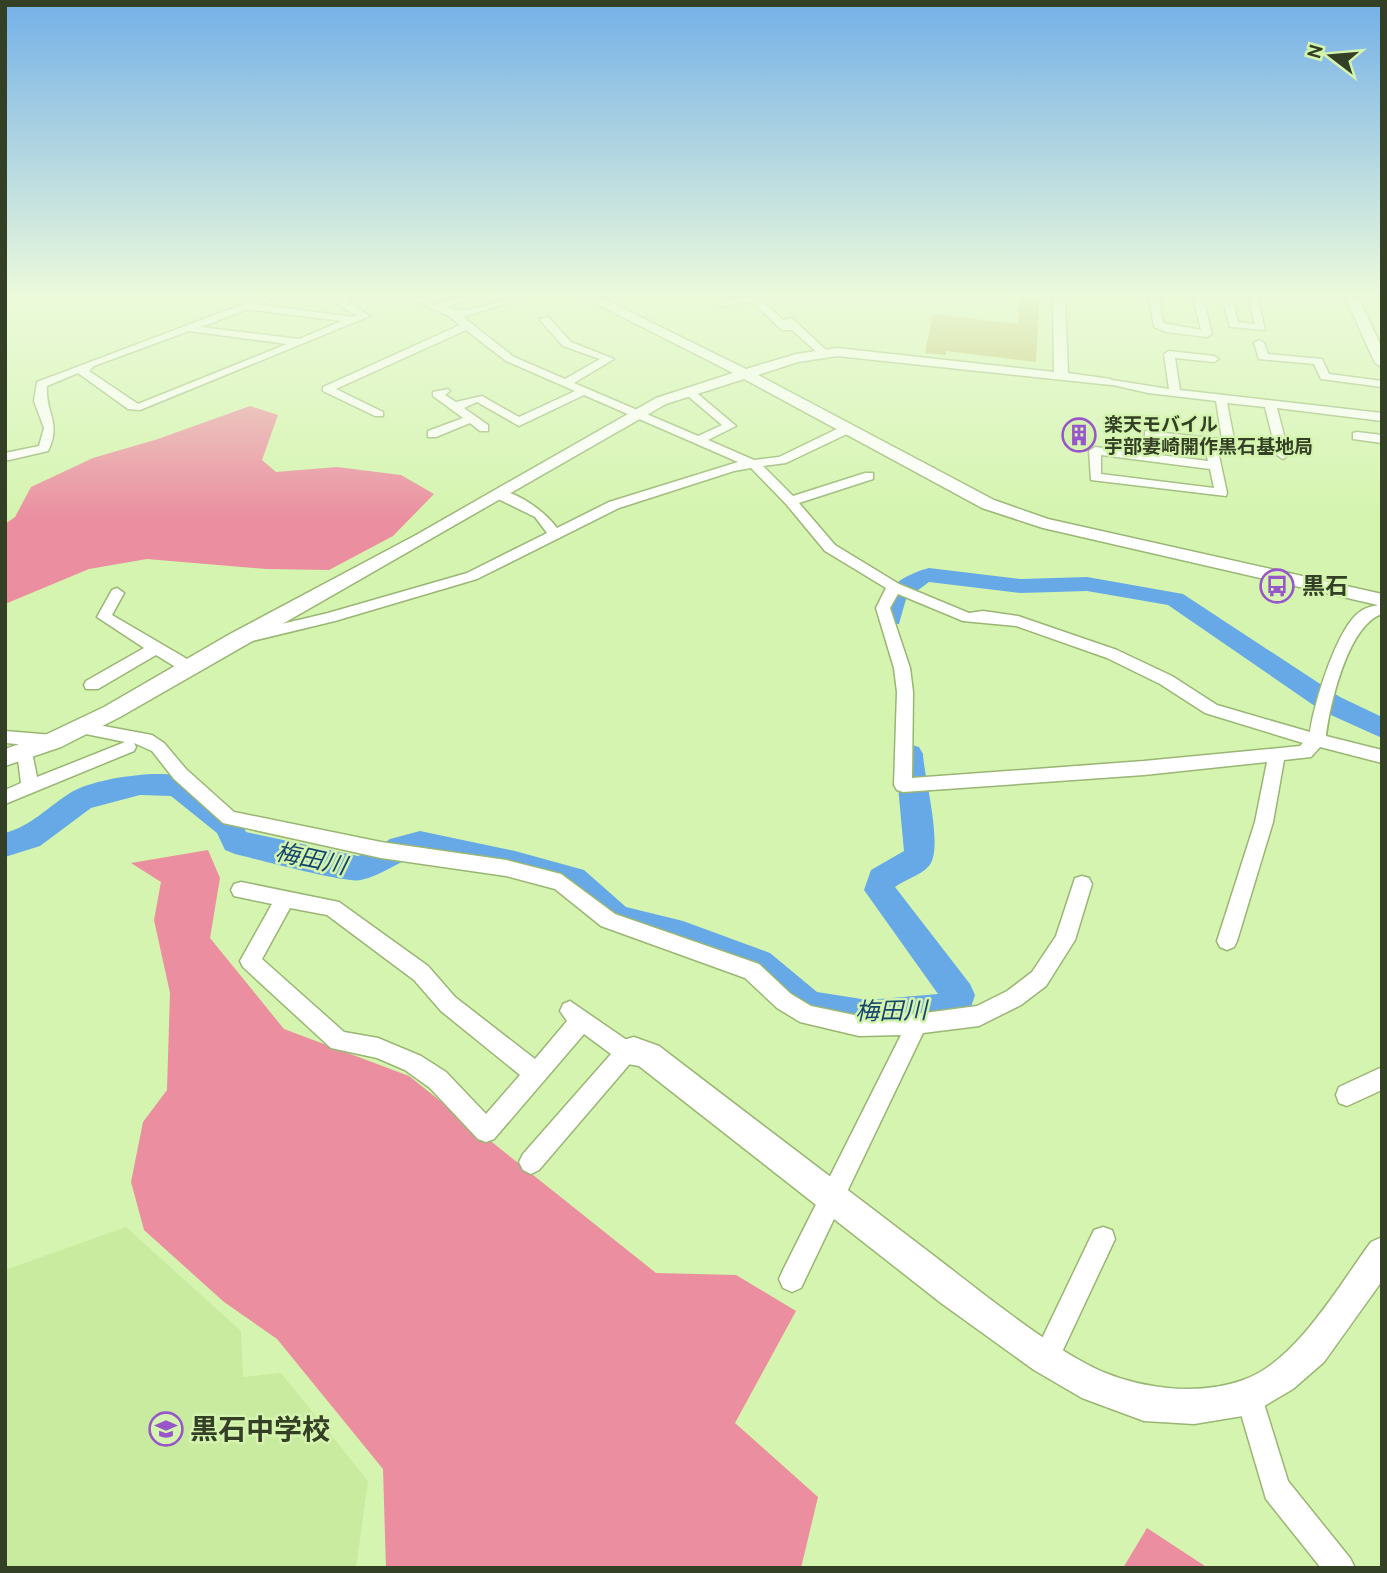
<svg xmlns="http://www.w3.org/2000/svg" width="1387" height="1573" viewBox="0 0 1387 1573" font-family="Cabin,'Noto Sans JP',sans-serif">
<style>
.built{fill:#c9eb9f}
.forest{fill:#eb8fa0}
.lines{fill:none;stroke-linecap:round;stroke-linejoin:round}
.river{fill:#67a9e7;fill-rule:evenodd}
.building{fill:#bebc62}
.minor-casing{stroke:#99b674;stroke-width:3}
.tertiary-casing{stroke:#99b674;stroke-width:3}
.minor{fill:#fff;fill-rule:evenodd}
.tertiary{fill:#fff;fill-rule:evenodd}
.labels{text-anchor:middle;stroke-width:5;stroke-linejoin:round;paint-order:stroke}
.far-poi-label{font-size:19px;font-weight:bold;fill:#344025;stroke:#d5f4af;text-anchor:start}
.poi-label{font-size:23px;font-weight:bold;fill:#344025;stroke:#d5f4af;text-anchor:start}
.water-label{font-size:24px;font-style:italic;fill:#15466e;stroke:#d5f4af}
.near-poi-label{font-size:28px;font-weight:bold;fill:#344025;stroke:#d5f4af;text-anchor:start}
</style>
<rect width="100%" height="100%" fill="#d5f4af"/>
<path class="built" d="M 126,1227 L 241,1331 L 243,1377 L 281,1373 L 368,1481 L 356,1568 L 5,1568 L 5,1270 Z"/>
<path class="forest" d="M 250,406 L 278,415 L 262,460 L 276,472 L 337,467 L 401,475 L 434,494 L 393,536 L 329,570 L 266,569 L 147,559 L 89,569 L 5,604 L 5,524 L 15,517 L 31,487 L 93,458 L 158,439 Z
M 208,850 L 220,878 L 210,938 L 284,1029 L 409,1076 L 656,1273 L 736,1275 L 796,1311 L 735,1423 L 818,1497 L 801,1568 L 386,1568 L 383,1469 L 277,1339 L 224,1302 L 144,1230 L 131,1182 L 143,1122 L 167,1090 L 170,993 L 154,920 L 161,882 L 131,863 Z
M 1147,1528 L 1208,1568 L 1123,1568 Z"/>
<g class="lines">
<path class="river" d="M 929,568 L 1021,579 L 1087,577 L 1183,594 L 1340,697 L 1382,717 L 1382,738 L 1322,711 L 1168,605 L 1087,591 L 1021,593 L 929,582 L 906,599 L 899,624 L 883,624 C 865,595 908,573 929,568 Z
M 909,744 L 919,747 L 923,754 C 924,778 945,851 928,867 C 919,876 904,880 895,887 L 970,984 L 975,995 L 968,1016 L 927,1028 L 868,1032 L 813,1023 L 785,1010 L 748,973 L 682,949 L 606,928 L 563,889 L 420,855 C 400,860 383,875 361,880 C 348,884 256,859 235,854 L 225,850 L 217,833 L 171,796 L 140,795 L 91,808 L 40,846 L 5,857 L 5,833 C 31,826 48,807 70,793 C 94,778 160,769 187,777 L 239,818 L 246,832 L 358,856 L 375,850 L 390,839 L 420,831 L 515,851 L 584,870 L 626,907 L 683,921 L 770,953 L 817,992 L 868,1000 L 938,994 L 864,890 L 871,870 L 904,851 L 895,754 L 899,747 Z"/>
</g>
<path class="building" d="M 1019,297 L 1039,297 L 1036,362 L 946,351 L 946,355 L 925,353 L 933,314 L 1018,324 Z
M 1069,421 L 1087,423 L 1089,448 L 1070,446 Z"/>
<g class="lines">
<defs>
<path id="minor" d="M 262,297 L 277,297 L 259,305 L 354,317 L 357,316 L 333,301 L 338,297 L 351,297 L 346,301 L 370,316 L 140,410 L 128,409 L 78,373 L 47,386 C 45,414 62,422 48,451 L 5,461 L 5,453 L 39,446 L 44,428 L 34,401 L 37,382 ZM 248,309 L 251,310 L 342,321 L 299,339 L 201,327 ZM 189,331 L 287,344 L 138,404 L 89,371 L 94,366 Z
M 406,297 L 420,297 L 437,304 L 457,297 L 472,297 L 446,308 C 470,317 500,297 526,297 L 463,317 L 514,357 L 565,379 L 600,359 L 563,346 L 539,319 L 548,317 L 571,342 L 614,359 L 574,383 L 698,436 L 722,425 L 682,391 L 692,389 L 736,426 L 708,440 L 754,460 L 779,457 L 841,427 L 849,427 L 849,433 L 786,463 L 763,466 L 793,496 L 865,473 L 873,473 L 873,479 L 799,503 L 835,545 L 899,584 L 969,613 L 983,611 L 1018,616 L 1117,650 L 1172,676 L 1217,705 L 1310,732 C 1314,704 1337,626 1361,611 C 1366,607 1375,606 1382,604 L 1382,614 C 1348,625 1330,704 1326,736 L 1382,750 L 1382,763 L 1320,747 L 1311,757 L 1284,760 L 1273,822 L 1237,941 L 1234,947 L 1227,950 L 1220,947 L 1217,941 L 1255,822 L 1267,762 L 1144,775 L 903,792 L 897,790 L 894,785 L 897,692 L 894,668 L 876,608 L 886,588 L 825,551 L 786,504 L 751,468 L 734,471 L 619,508 L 477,579 L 335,621 L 244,643 L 239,642 L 236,638 L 239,634 L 328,613 L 467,573 L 547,533 L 535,517 L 494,497 L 494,491 C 515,488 546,513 557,528 L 609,502 L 738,462 L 584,395 L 519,426 L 477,402 L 464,408 L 488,425 L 488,431 L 480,431 L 470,423 L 436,437 L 428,437 L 428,431 L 463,418 L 433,396 L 433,392 L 448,389 L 450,391 L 445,395 L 456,402 L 482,396 L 519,417 L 575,391 L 506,361 L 466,330 L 336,389 L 383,412 L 383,416 L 375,416 L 323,391 L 323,387 L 460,325 L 449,316 ZM 898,594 L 963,621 L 1016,626 L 1107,658 L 1160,684 L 1205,713 L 1303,743 L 1300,746 L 1144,761 L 912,778 L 913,692 L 910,668 L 890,608 Z
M 741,297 L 758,297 L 783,320 L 792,318 L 829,353 L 820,355 L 792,330 L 782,330 L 751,301 L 722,307 L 717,304 Z
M 1149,297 L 1159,297 L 1163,323 L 1201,330 L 1193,297 L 1203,297 L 1212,334 L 1207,337 L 1166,332 L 1154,327 Z
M 1222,297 L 1232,297 L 1238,322 L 1255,324 L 1248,297 L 1258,297 L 1265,330 L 1230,327 Z
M 1259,340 L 1264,343 L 1268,354 L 1322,359 L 1329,374 L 1382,381 L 1382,387 L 1321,379 L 1314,364 L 1259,359 L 1254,343 Z
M 1169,351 L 1214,356 L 1219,359 L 1214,362 L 1175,358 L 1180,390 L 1382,413 L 1382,421 L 1277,408 L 1289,455 L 1283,459 L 1277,455 L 1265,407 L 1227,403 L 1235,444 L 1229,448 L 1217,446 L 1227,493 L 1226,496 L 1091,480 L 1089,451 L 1095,447 L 1208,461 L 1204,445 L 1149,438 L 1145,437 L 1145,431 L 1222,439 L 1216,401 L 1148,393 L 1100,382 L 1106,379 L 1169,389 L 1164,354 ZM 1101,455 L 1210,469 L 1214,488 L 1101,474 Z
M 1357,432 L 1382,435 L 1382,443 L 1353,439 L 1353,433 Z
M 117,588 L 124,593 L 112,615 L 194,663 L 196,667 L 194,671 L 182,671 L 156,655 L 98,689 L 86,689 L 84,685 L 86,681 L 144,648 L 97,617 L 112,590 Z
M 82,722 L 152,735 L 164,743 L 186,769 L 234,812 L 381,842 L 506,860 L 561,874 L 615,914 L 759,964 L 791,994 L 811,1006 L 859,1016 L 917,1014 L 977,1006 L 1007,991 L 1032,972 L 1056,936 L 1075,878 L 1082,876 L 1089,878 L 1092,884 L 1075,940 L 1046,986 L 1021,1005 L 979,1026 L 923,1033 L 801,1288 L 792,1292 L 783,1288 L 779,1279 L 783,1270 L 901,1035 L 859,1036 L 800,1022 L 777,1008 L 745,978 L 601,926 L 555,889 L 506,876 L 381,858 L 223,823 L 174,779 L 152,751 L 134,743 L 136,747 L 134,751 L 5,804 L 5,790 L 21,783 L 17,752 L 19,747 L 31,747 L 37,777 L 125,742 L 76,732 L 74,728 L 76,724 Z
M 5,731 L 53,735 L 61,741 L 53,747 L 5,743 Z
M 241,882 L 339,902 L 428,966 L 455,997 L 535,1059 L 567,1021 L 560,1011 L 563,1004 L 570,1001 L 634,1045 L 637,1052 L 634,1059 L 539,1170 L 531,1174 L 523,1170 L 519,1162 L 523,1154 L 611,1054 L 584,1034 L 494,1139 L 486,1142 L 478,1139 L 430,1088 L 405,1070 L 377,1058 L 331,1048 L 243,967 L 240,961 L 272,904 L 234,896 L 231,890 L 234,884 ZM 290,908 L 327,915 L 414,980 L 441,1011 L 520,1075 L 486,1114 L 446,1072 L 421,1056 L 378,1038 L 344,1032 L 262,959 Z
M 1382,1067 L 1382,1090 L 1347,1106 L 1339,1103 L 1336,1095 L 1339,1087 Z
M 1103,1227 L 1112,1230 L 1115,1239 L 1055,1367 L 1046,1371 L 1037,1367 L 1033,1358 L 1037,1349 L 1094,1230 Z
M 1249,1384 L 1259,1387 L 1262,1397 L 1288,1481 L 1350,1558 L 1355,1568 L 1321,1568 L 1266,1499 L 1236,1397 L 1239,1387 Z"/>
<path id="tertiary" d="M 583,297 L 600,297 L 746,369 L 796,354 L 837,348 L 1054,372 L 1053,297 L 1065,297 L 1068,373 L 1111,379 L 1111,385 L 837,356 L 798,362 L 758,375 L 994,500 L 1048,519 L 1382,594 L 1382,606 L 1043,528 L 982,508 L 744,379 L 666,404 L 120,717 L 61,747 L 5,766 L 5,749 L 45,735 L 104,707 L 230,634 L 416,535 L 656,398 L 733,373 Z
M 1345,297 L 1358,297 L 1382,348 L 1382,367 L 1375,363 Z
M 634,1037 L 659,1046 C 749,1115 839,1183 929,1252 C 978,1289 1047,1347 1103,1372 C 1144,1389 1200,1396 1243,1380 C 1296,1362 1339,1285 1371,1242 L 1382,1237 L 1382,1281 L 1324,1362 L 1293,1389 L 1249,1415 L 1194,1424 L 1144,1421 L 1082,1398 L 1034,1370 L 941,1303 L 639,1066 L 616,1062 L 612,1052 L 616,1042 Z"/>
</defs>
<use href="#minor" class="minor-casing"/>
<use href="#tertiary" class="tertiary-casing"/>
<use href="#minor" class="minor"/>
<use href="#tertiary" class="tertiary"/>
</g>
<linearGradient id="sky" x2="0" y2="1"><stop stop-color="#74b0e8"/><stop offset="0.57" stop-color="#ecfadb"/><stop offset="1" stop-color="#ecfadb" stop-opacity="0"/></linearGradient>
<rect width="1387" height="518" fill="url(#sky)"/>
<defs>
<symbol id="building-ring" viewBox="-11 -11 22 22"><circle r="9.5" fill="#d5f4af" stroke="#9856cb" stroke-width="1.5"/><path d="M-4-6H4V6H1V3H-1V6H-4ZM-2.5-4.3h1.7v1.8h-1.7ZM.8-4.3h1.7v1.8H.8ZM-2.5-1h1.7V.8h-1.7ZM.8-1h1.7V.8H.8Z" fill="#9856cb"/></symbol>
<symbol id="bus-ring" viewBox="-11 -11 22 22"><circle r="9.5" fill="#d5f4af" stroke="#9856cb" stroke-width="1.5"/><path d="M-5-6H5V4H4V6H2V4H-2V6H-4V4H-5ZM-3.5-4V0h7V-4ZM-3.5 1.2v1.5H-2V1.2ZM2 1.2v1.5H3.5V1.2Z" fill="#9856cb"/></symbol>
<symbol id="school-ring" viewBox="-11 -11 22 22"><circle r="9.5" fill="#d5f4af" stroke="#9856cb" stroke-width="1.5"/><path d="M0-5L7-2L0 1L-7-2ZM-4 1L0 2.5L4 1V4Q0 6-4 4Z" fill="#9856cb"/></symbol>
</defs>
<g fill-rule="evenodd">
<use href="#building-ring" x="1060" y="416" width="38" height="38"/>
<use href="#bus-ring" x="1258" y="567" width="38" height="38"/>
<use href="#school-ring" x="147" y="1410" width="38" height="38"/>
</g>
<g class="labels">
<g class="far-poi-label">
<text x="1104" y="431">楽天モバイル<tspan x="1104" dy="22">宇部妻崎開作黒石基地局</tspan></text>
</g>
<g class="poi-label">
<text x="1302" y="594">黒石</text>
</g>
<g class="water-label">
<text transform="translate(311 859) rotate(12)" y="8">梅田川</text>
<text transform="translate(891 1011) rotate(-1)" y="8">梅田川</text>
</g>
<g class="near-poi-label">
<text x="190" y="1439">黒石中学校</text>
</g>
</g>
<rect width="1387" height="1573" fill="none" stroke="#344025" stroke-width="14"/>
<g transform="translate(1331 56) rotate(286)" stroke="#d5f4af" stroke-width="5" paint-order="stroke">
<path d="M0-5L12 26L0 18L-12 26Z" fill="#344025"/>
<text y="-10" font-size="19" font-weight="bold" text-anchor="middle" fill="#344025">N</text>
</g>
</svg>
